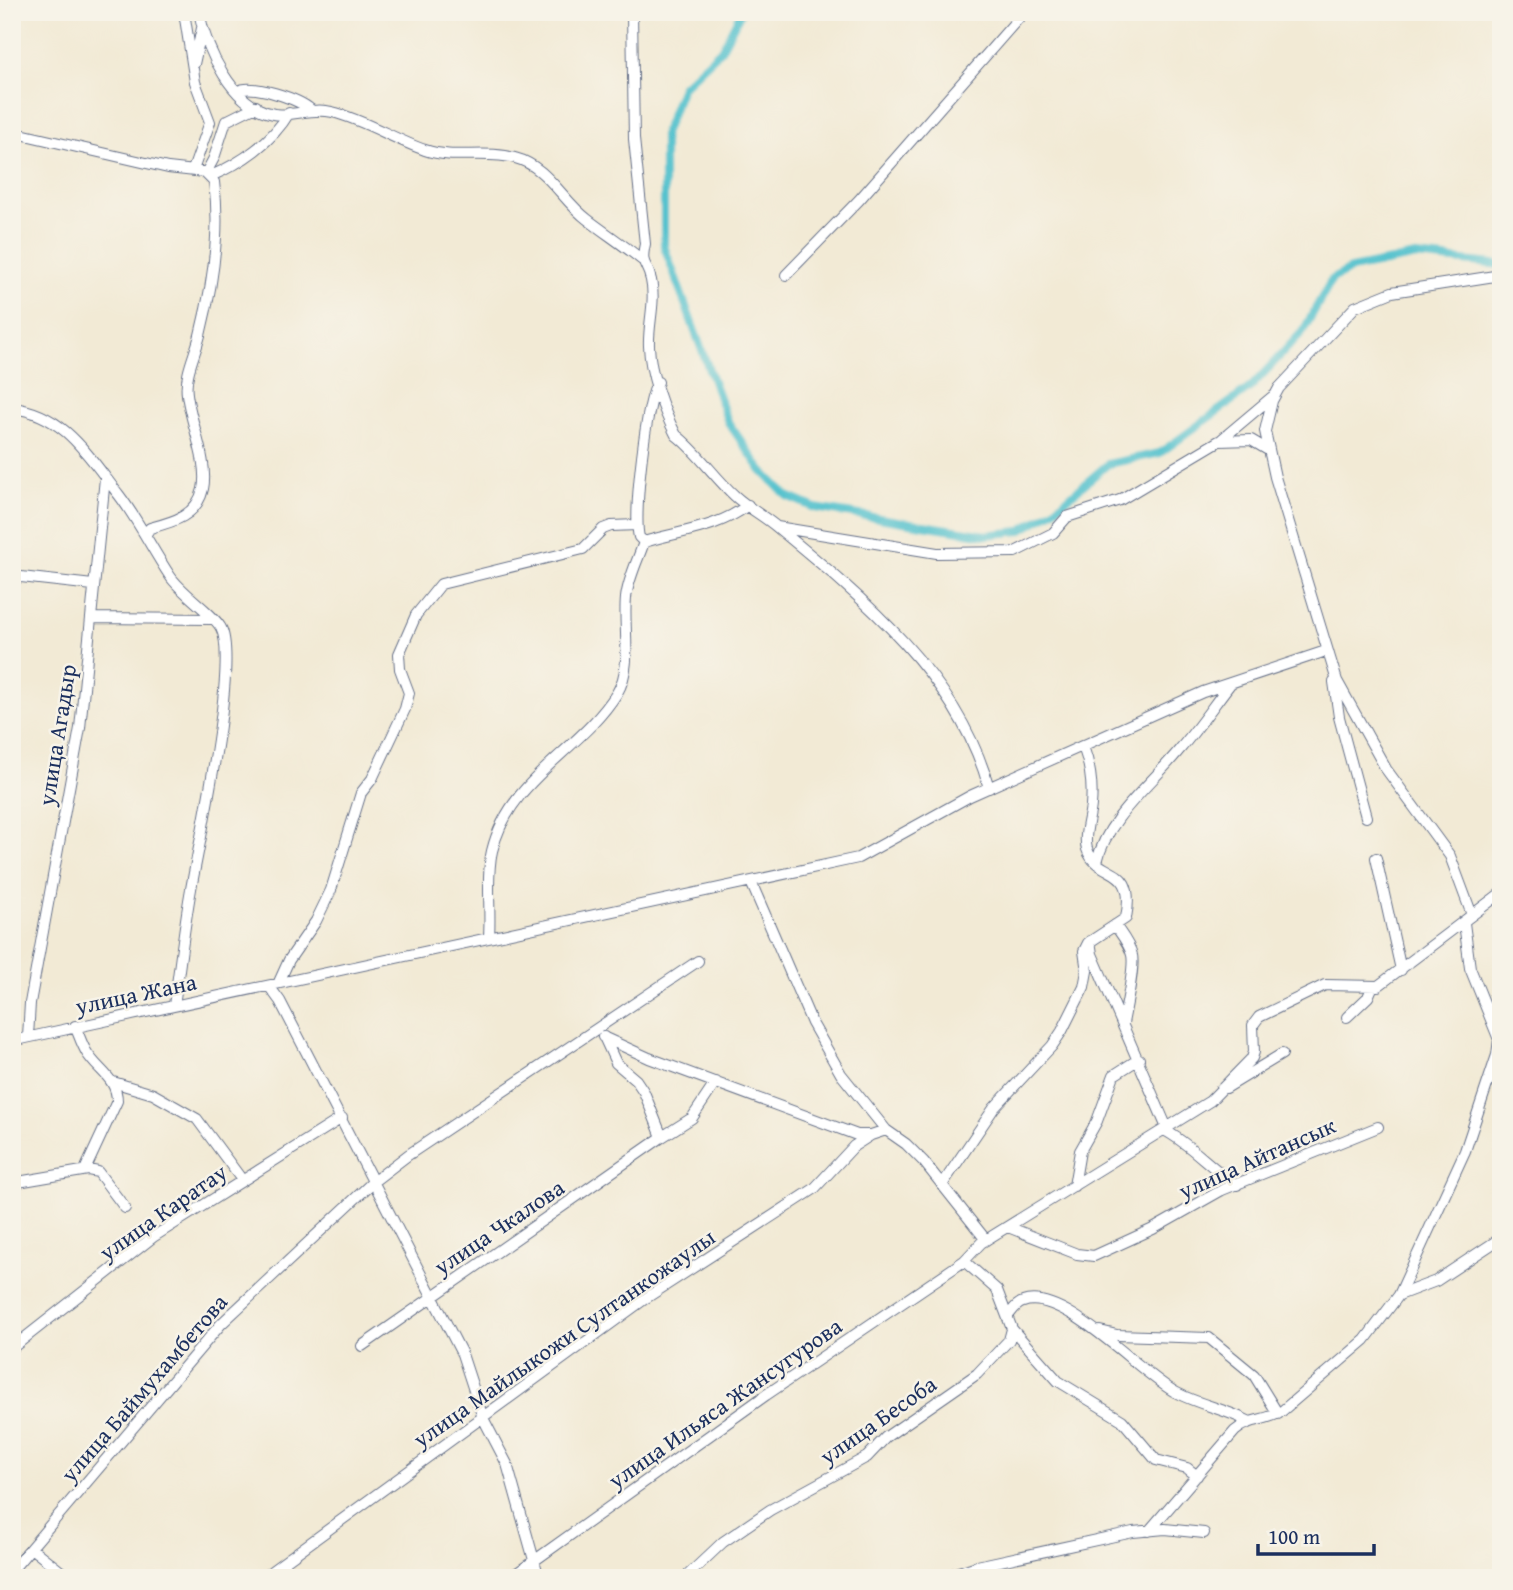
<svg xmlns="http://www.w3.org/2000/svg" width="1513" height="1590" viewBox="0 0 1513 1590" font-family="'Gentium Book Plus',serif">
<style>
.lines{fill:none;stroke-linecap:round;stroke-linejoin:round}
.canal{stroke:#56c2ce;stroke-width:8}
.minor-casing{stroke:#667088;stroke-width:12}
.minor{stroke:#fff;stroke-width:10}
.labels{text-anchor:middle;stroke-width:5;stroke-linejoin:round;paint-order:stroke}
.street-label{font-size:23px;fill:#1b2f5e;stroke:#f7f3e8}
</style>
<rect width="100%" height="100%" fill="#f7f3e8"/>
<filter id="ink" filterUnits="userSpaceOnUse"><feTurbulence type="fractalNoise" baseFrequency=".0143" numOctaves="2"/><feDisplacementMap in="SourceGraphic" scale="14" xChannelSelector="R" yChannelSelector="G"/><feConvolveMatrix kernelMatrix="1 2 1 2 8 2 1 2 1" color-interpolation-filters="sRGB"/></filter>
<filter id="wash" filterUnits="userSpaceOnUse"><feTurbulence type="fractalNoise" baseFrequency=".00686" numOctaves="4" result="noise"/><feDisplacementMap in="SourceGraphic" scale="28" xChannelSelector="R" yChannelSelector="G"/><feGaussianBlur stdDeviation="1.57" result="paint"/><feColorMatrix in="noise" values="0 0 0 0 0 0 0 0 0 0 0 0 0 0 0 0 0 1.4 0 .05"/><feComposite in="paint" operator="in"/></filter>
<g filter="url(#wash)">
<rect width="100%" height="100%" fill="#f2ead5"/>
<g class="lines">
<path class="canal" d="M 741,12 L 721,50 L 682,87 L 664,134 L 664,246 L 728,422 L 762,471 L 787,496 L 815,508 L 986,535 L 1020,531 L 1053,511 L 1108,464 L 1160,453 L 1251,387 L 1303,331 L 1332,279 L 1351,269 L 1416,256 L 1501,265"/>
</g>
</g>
<g filter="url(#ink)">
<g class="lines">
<defs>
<path id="minor" d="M 184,12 L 195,82 L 210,122 L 193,170
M 199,12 C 206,49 232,107 274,114 C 293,117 312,107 332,112 C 365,120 393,139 425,150 C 454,160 486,150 515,158 C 547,166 562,200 587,219 C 605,233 624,245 642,260
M 632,12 L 634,139 L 645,244 C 640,267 647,261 651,280 C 656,302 648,324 649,346 C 650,374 663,410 676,435 C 698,452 714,477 735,496 C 748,508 764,516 778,528 C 863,598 959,677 989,788
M 194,64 L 202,28
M 238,91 C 252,83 299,99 311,110
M 12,132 L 168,168 L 204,172 L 214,182 C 221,232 213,283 201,331 C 197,351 184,374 187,394 C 190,422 209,462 203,489 C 197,516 173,522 150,528 L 145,535
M 206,173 L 214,158 L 226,121 L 256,106
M 211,176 C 241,163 272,142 289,113
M 786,275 L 859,200 L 1024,12
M 12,408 C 64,413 89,457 119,495 C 138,520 152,549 170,576 C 181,593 214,614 221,628 C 239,662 199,844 191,889 C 184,927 180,966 174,1005
M 1222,439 L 1272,397
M 777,527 L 937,553 L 1015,552 L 1053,533 L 1067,517 L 1120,500 L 1219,441 L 1251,440 L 1268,450
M 644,542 L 639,537 C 633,515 646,401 658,382
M 644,542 C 680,531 717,529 748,505
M 12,576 L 93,585
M 91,618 L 212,619
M 1334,682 L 1339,717 L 1366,817
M 1376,858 L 1401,970
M 1097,862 C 1107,817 1152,784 1180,749 C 1198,728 1213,706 1230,684
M 751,882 L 812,1023 L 841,1074 L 886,1130 L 906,1144 L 924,1162 L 986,1240
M 1472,915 L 1501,893
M 1464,923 L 1470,968 L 1500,1042
M 1115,925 C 1121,934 1130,945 1132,955 C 1135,968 1126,1007 1123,1023
M 489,936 C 491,909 486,876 492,851 C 510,777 580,752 617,693 C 633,667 623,627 626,598 C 628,579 638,560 644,542
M 1090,941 L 1092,954 L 1167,1128
M 279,982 L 289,960 L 316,921 L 331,890 L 361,793 L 372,779 L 405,709 L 409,693 L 400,669 L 399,654 L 416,615 L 441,584 L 583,549 L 603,529 L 611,526 L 637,525
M 269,986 L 280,1001 L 462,1354 L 483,1418 L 507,1464 L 539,1578
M 1347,1017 L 1368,997 L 1372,988
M 75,1026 C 79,1035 82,1045 87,1053 C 98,1071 117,1078 117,1101 L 85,1170
M 28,1037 L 30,1003 L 80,728 L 105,478
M 603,1037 L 649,1058 L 857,1135 L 871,1135
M 12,1041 L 858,858 L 970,796 L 1203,692 L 1326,651
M 113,1082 L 153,1094 L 197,1119 L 242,1180
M 1226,1088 L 1282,1054
M 1164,1130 C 1191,1144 1211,1169 1237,1185
M 662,1137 L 692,1118 L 716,1082
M 12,1183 L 88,1170 L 98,1172 L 125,1208
M 942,1185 L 994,1108 L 1052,1046 L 1062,1031 L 1084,987 L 1087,971 L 1084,951 L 1088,943 L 1126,918 C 1137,861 1098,881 1087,849 C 1083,836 1090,818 1091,805 C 1093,785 1090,765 1083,746
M 1074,1186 L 1080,1151 L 1097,1121 L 1114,1075 L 1139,1059
M 1008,1227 L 1077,1254 L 1094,1256 L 1153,1229 L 1222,1190 L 1378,1127
M 964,1261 L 997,1290 L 1012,1329 L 1058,1381 L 1122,1420 L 1156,1460 L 1187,1468 L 1197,1476
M 1399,1295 L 1436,1281 L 1501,1238
M 1008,1316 C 1012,1311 1016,1304 1023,1302 C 1064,1287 1141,1375 1177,1393 C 1200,1405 1225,1409 1248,1421
M 1100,1331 L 1117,1335 L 1209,1338 L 1254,1375 L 1278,1414
M 362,1346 L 662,1137 L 644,1092 L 636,1080 L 616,1063 L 604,1037
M 12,1348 L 153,1237 L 342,1118
M 1149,1531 L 1235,1431 C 1251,1417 1265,1422 1282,1411 L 1365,1340 L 1399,1295 L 1465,1151 L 1497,1055 L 1499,1039
M 31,1548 L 69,1578
M 12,1570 L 221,1324 L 374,1181 L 408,1155 L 698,961
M 262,1578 L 646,1298 L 814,1189 L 854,1146 L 871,1135 L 886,1130
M 510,1578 L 766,1395 L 964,1261 L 981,1243 L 1210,1101 L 1252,1058 L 1254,1052 L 1253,1025 L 1259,1017 L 1325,985 L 1378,986 L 1472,915 L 1450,856 L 1386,769 L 1337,681 L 1275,477 L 1265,431 L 1272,401 L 1279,388 L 1355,307 L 1392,292 L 1501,275
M 685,1578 L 723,1542 L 770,1510 L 867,1457 L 886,1437 L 977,1374 L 1009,1340 L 1012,1329
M 941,1578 L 977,1566 L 1133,1532 L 1165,1529 L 1204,1533"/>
</defs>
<use href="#minor" class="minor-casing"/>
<use href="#minor" class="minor"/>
</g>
</g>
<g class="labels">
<g class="street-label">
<text transform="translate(57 735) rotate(-81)" y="8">улица Агадыр</text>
<text transform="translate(136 994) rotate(-12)" y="8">улица Жана</text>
<text transform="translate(1257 1158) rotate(-24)" y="8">улица Айтансык</text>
<text transform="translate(163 1212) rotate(-35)" y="8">улица Каратау</text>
<text transform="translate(499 1227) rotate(-34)" y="8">улица Чкалова</text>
<text transform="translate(564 1338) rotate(-35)" y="8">улица Майлыкожи Султанкожаулы</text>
<text transform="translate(144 1388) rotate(-49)" y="8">улица Баймухамбетова</text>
<text transform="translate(725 1403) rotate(-35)" y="8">улица Ильяса Жансугурова</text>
<text transform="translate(878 1420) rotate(-35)" y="8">улица Бесоба</text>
</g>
</g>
<rect width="1513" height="1590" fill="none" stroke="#f7f3e8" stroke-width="42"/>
<path d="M1258 1544v10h116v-10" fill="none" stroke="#1b2f5e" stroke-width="3.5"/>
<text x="1268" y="1544" font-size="21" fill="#1b2f5e" stroke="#f7f3e8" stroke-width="5" paint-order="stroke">100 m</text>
</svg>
